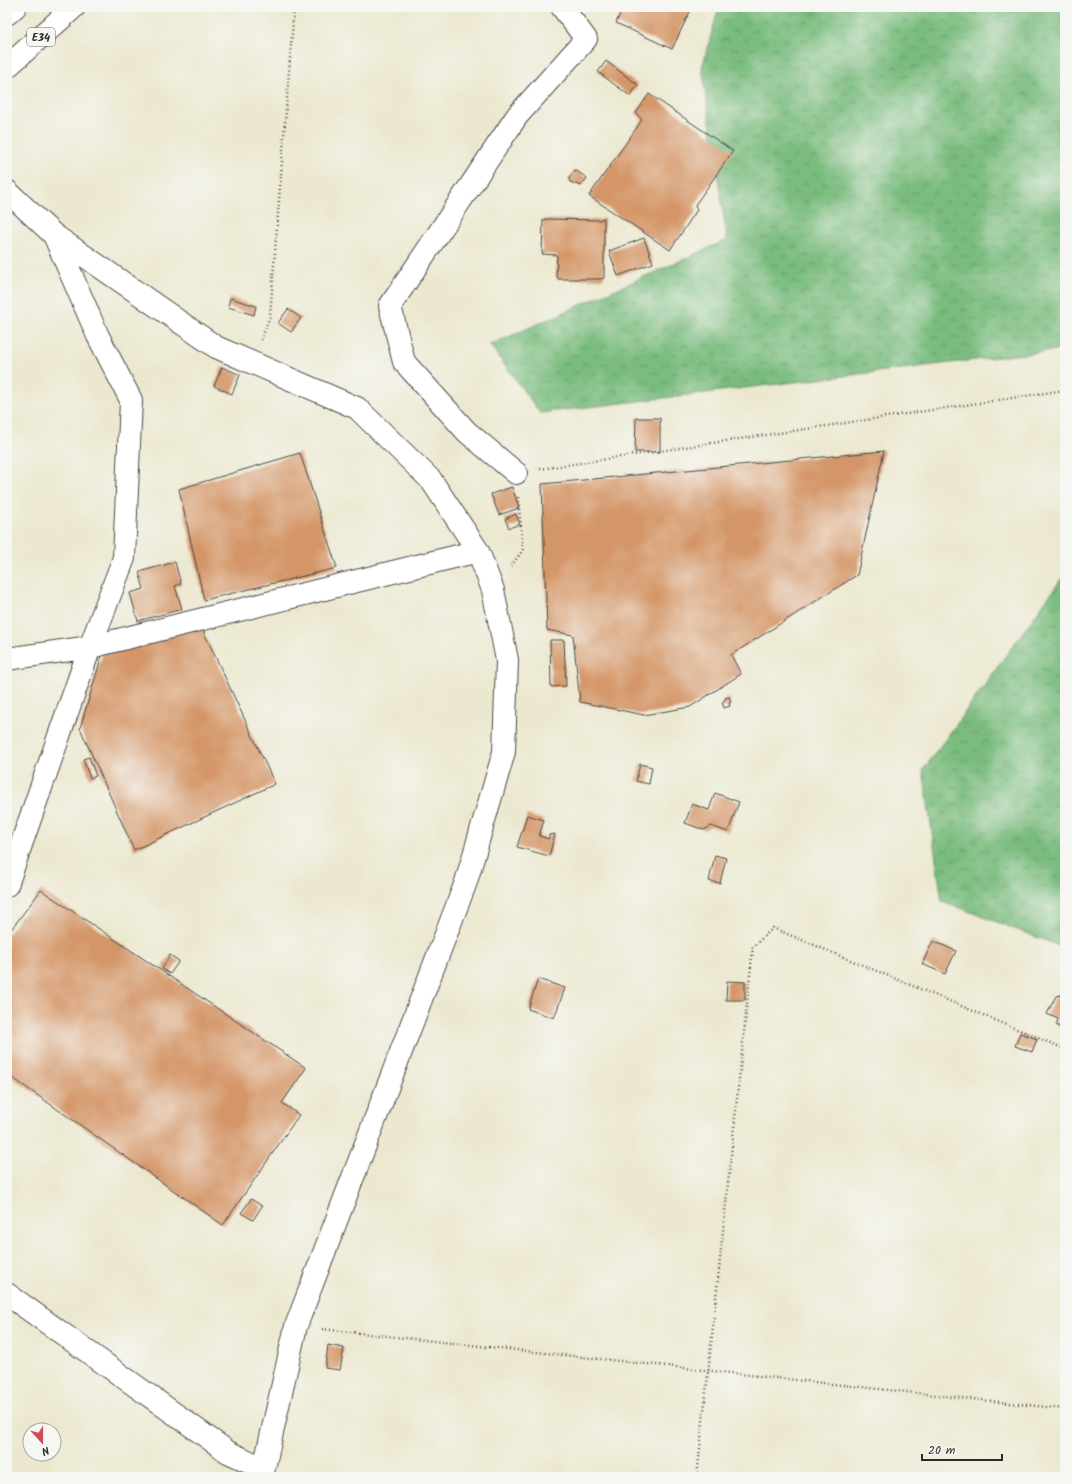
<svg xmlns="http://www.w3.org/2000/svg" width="1072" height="1484" viewBox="0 0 1072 1484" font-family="Kalam,sans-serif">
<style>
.forest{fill:url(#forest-crowns);stroke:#527454}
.building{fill:#d49668}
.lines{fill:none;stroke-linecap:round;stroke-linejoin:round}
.street-casing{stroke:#484744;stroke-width:24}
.highway-casing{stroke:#484744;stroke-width:24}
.path{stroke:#484744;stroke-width:2.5;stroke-dasharray:1 3;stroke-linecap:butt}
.street{stroke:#fff;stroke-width:22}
.highway{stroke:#fff;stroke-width:22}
.labels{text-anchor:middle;stroke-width:3;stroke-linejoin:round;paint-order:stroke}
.shield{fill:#f6f6f2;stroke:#686867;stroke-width:1}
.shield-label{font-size:11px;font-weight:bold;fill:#2b2b2b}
</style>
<defs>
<pattern id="forest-crowns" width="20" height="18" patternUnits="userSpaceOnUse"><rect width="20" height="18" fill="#79bc7e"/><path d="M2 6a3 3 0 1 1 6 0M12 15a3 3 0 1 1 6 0" fill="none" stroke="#639967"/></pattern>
</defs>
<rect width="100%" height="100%" fill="#f6f6f2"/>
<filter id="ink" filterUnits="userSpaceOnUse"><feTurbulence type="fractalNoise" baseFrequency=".025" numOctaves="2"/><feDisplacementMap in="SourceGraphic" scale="8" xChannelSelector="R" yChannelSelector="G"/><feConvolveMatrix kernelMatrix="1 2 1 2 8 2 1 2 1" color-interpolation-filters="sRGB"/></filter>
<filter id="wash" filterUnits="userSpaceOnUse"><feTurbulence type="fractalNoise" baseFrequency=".012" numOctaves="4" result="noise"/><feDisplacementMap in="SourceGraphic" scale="16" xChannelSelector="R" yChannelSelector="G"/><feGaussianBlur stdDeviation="0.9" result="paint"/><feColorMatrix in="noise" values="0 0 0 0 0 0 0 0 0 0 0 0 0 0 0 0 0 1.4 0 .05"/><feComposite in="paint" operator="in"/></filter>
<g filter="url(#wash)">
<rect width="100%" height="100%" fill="#ece8d0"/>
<path class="forest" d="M 719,7 L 1065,7 L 1065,349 L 540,413 L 490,345 L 727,240 L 702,67 Z
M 1065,574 L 1065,948 L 942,901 L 923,770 Z"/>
<g id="blocks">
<path class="building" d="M 623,7 L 692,7 L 672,49 L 616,23 Z
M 606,61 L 638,85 L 630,96 L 598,72 Z
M 649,94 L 733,151 L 695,205 L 697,210 L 670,250 L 589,196 L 642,120 L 636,113 Z
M 575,170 L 587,178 L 581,186 L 570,182 L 569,178 Z
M 604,218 L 604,278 L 600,279 L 558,279 L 556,275 L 557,255 L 542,254 L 543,220 L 547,219 L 599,220 Z
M 644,238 L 653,263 L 618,276 L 609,251 Z
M 230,298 L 256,306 L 254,315 L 228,307 Z
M 288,309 L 301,318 L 291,332 L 278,323 Z
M 222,367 L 240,375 L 232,394 L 214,386 Z
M 636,418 L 660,418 L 660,452 L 635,452 Z
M 884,451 L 857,575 L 731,655 L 741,674 L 690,707 L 644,715 L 580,702 L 573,635 L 547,630 L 542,484 Z
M 300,453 L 337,568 L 204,600 L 179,489 Z
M 512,487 L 519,508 L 499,515 L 491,494 Z
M 516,514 L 520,524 L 509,528 L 505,519 Z
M 175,562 L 181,584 L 175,586 L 182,609 L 138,621 L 130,593 L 144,589 L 139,572 Z
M 201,626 L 275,784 L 134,850 L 80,728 L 104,649 Z
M 550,640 L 564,640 L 566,686 L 551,687 Z
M 729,697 L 731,702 L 729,703 L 730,706 L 724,708 L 722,702 L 725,700 L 725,698 Z
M 89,757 L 96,776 L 90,778 L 83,759 Z
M 640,764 L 652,767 L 649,784 L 636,781 Z
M 715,793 L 739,802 L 728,832 L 711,826 L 704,830 L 685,823 L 692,804 L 709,810 Z
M 527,815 L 544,820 L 539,836 L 549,839 L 549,835 L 555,834 L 549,856 L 517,847 Z
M 715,855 L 726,858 L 720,883 L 709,881 Z
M 41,890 L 306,1068 L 282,1103 L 299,1115 L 223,1225 L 7,1074 L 7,935 Z
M 933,941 L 956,951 L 945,974 L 922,964 Z
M 170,955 L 179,961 L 170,974 L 162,969 Z
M 538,979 L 565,988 L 554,1018 L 528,1009 Z
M 727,981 L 745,982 L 745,1000 L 726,1000 Z
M 1061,995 L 1065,998 L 1065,1030 L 1056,1025 L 1058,1019 L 1047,1014 L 1056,996 Z
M 1020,1033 L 1037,1039 L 1032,1052 L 1015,1046 Z
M 251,1199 L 262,1206 L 253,1220 L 241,1213 Z
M 328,1345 L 344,1348 L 340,1370 L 325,1368 Z"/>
</g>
</g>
<g filter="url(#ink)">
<use href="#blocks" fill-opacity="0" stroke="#484744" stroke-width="1"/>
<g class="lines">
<defs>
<path id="street" d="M 7,191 L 54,235 L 216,347 L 357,408 L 431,480 L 478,551 L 493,590 L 507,660 L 504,752 L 466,882 L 296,1326 L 262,1477
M 516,473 L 467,432 L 404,362 L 390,306 L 517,116 L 586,39 L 562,7
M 7,659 L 90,647 L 478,551
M 7,885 L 90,647 L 124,558 L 131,400 L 98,336 L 54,235
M 7,1294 L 228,1452 L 263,1468"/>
<path id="highway" d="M 7,14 L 15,7
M 7,67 L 74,7"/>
</defs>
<use href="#street" class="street-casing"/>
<use href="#highway" class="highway-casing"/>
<path class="path" d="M 261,340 L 270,316 L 294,7
M 540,469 L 1065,390
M 511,566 L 523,550 L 518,497
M 322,1329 L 1065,1409
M 697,1477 L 753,947 L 773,928 L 1065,1049"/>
<use href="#street" class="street"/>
<use href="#highway" class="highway"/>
</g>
</g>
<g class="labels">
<rect class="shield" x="27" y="28" width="28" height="18" rx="3"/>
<g class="shield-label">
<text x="41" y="41">E34</text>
</g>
</g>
<rect width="1072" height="1484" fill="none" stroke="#f6f6f2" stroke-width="24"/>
<g transform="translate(42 1442) rotate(159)"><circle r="19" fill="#f6f6f2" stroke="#a5a5a2"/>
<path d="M0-3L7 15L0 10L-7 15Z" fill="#d1495b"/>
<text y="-6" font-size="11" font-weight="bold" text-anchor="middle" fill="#2b2b2b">N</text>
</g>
<path d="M922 1454v6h80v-6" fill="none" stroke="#2b2b2b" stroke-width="2"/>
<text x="928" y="1454" font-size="12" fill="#2b2b2b" stroke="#f6f6f2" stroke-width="3" paint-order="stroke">20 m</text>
</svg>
